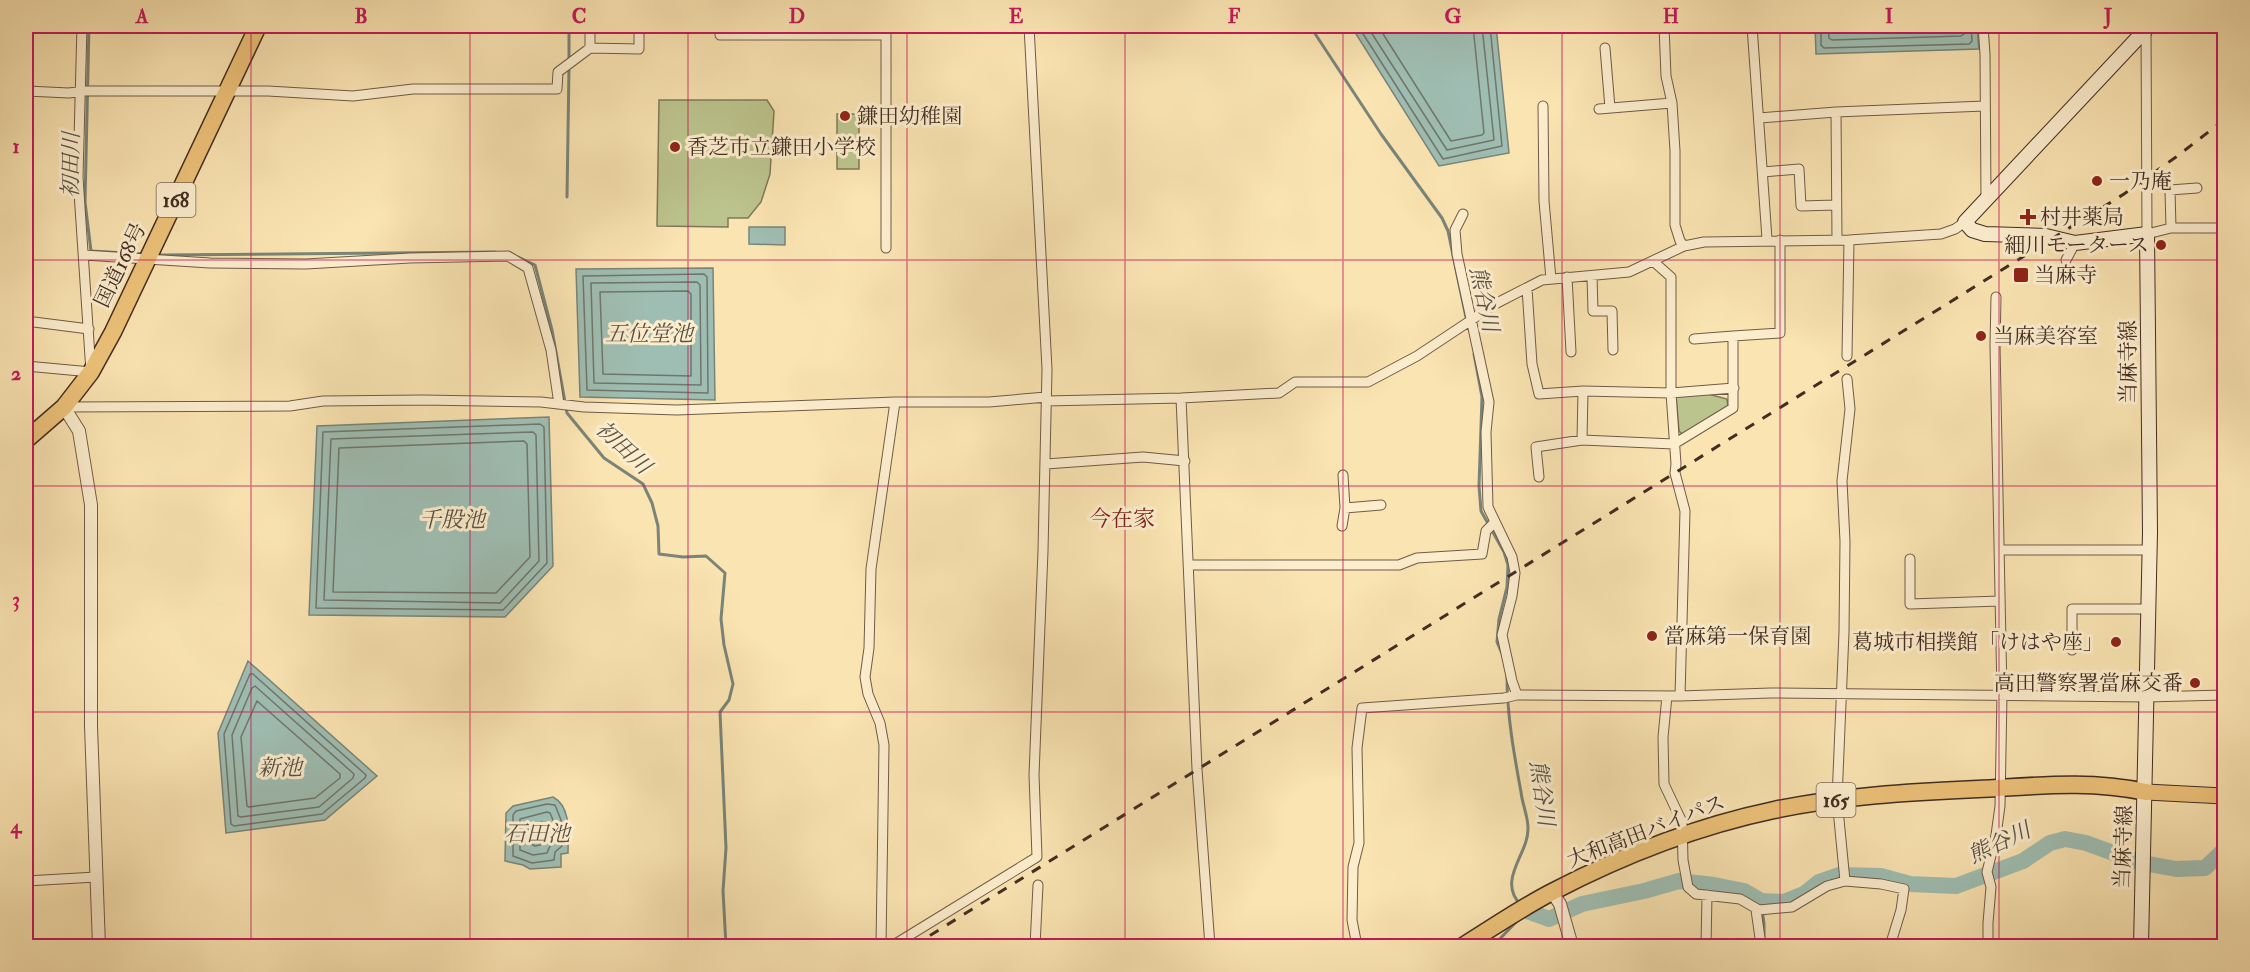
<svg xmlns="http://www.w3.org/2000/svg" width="2250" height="972" viewBox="0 0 2250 972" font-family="'IM FELL Double Pica','Noto Serif JP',serif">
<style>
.green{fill:#bcc48d;stroke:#7f7858;stroke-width:1.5}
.water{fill:#9fbeb3;stroke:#7a8479;stroke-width:1.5}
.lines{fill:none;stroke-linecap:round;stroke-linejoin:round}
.shore{stroke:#70766b;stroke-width:1.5}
.stream{stroke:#7a8479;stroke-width:3}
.river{stroke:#9fbeb3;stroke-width:16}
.minor-casing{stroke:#705b47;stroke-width:11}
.tertiary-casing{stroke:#705b47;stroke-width:14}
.secondary-casing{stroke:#422d23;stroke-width:16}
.primary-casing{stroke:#422d23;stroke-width:17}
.trunk-casing{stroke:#422d23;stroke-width:19}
.minor{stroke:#fcedcd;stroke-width:9}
.tertiary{stroke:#fcedcd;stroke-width:12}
.secondary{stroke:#fcedcd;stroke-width:14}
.primary{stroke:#edc279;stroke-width:15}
.trunk{stroke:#edc279;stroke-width:16}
.rail{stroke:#422d23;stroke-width:3;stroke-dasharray:10 10;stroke-linecap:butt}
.grid{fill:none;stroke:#c2185b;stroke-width:1.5;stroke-opacity:0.55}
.poi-dot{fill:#8f2418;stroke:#fcedcd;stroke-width:2}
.labels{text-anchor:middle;stroke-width:6;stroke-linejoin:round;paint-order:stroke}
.shield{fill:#fcedcd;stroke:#7a6756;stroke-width:1.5}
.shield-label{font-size:20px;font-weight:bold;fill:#422d23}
.poi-label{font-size:21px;fill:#422d23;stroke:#fcedcd;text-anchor:start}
.street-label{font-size:21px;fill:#422d23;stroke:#fcedcd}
.water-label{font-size:22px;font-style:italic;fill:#595147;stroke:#fcedcd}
.neighbourhood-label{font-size:22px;fill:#7a1f14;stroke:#fcedcd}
.neatline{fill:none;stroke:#c2185b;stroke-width:2}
.grid-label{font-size:20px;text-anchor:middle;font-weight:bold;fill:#c2185b}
</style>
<rect width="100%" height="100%" fill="#fae4b2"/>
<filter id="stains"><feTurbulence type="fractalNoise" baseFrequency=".00333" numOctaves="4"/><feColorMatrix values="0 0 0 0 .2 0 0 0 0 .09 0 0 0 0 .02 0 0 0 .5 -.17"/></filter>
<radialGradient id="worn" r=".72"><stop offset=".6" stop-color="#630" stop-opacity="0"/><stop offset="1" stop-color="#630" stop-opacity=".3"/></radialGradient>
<path class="green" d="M 659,100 L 767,100 L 774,111 L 770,174 L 761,202 L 748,218 L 728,218 L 728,227 L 657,226 Z
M 837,114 L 859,114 L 859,169 L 837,169 Z
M 1708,394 L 1727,399 L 1728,406 L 1683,435 L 1679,431 L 1676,396 Z"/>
<path class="water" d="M 1351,26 L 1496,26 L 1509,153 L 1439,166 Z
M 1815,26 L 1977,26 L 1979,49 L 1816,54 Z
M 749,227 L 785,227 L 785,245 L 749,244 Z
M 713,268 L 715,400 L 580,397 L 576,269 Z
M 549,417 L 553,566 L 505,617 L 309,615 L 317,426 Z
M 248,661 L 377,776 L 325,820 L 226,833 L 218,733 Z
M 553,797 C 572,807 568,836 568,853 L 561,854 L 561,867 L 530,869 L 523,865 L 505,861 L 506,813 L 513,806 Z"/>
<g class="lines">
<path class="shore" d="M 1358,26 L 1443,159 L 1502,146 L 1490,26
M 1367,26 L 1447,150 L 1494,140 L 1482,26
M 1378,26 L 1451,141 L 1482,135 L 1484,133 L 1473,26
M 1821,26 L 1821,45 L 1824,48 L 1969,44 L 1972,41 L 1971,26
M 1828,26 L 1829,38 L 1832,40 L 1961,36 L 1964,34 L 1964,26
M 1837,26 L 1841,31 L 1952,28 L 1954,26
M 704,274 L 707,277 L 708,393 L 587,390 L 583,276 Z
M 697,282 L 700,285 L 701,385 L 594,383 L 591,283 Z
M 688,291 L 691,294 L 691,376 L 603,374 L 600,292 Z
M 540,424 L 544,427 L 547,563 L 503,610 L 316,608 L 323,432 Z
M 533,432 L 536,435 L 539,561 L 500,603 L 324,600 L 331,439 Z
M 524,441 L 527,444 L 530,557 L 496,593 L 333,592 L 339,448 Z
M 250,674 L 253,674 L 366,775 L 365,778 L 322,814 L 234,826 L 231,824 L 224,734 Z
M 255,686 L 354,774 L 353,778 L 319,807 L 241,817 L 238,816 L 232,735 L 252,688 Z
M 257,701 L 340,774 L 340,778 L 315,798 L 249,807 L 247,806 L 241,737 Z
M 547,804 L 555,805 L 561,820 L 562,846 L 555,852 L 554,860 L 532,863 L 513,856 L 513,815 L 516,811 Z
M 547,812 L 550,813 C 559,832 554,836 547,853 L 533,855 L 520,850 L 520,819 Z
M 542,822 L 545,824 L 545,837 L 540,845 L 535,846 L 528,842 L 529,827 Z"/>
<path class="stream" d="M 89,26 L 85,202 L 91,251 L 143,254
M 1310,26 L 1381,134 L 1442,218 L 1448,231 L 1467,322
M 569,61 L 569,26
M 567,197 L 569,67
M 159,255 L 495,252
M 518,257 L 535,265 L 552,330 L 567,413 L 604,458 L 643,484 L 652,503 L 658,526 L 659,554 L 683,557 L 706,556 L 725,573 L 721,619 L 724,645 L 733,684 L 729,700 L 720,712 L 726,848 L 723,891 L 726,946
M 1474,354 L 1482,397 L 1479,486 L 1481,511 L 1504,552 L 1508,565 L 1507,587 L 1499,619 L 1497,642 L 1503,656
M 1507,677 C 1507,715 1514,754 1521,792 C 1522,803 1528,816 1528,828 C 1529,854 1496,880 1521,905
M 1761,901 L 1764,924 L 1764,946
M 1493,946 L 1518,920"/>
<path class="river" d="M 1527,911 L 1549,919 L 1582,904 L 1644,891 L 1679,881 L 1714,885 L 1744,891 L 1761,901 L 1784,902 L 1804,894 L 1819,882 L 1839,875 L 1881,876 L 1910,884 L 1956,886 L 2023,861 L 2050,843 L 2065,839 L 2086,843 L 2138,862 L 2176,869 L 2205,868 L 2224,850"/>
<defs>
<path id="minor" d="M 590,26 L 590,48
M 720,26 L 720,35 L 886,35
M 886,26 L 886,248
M 1664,26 L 1666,76 L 1672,103 L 1675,151 L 1675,225 L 1680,241 L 1684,246
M 1752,26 L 1767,239
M 1983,26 L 1985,54 L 1986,199
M 2146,28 L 2147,234 L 2171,228 L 2224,228
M 1605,48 L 1610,108
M 26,91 L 69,93 L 84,91 L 268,91 L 353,96 L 413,89 L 557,89 L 558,72 L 590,48 L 639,49 L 639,26
M 1543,106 L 1544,201 L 1551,279
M 1599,109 L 1672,103
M 1836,112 L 1837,240
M 1759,118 L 1836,112 L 1985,106
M 1763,172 L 1799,169 L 1801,206 L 1836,205
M 1463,214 L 1455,230 L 1457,254 L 1489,402 L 1486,432 L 1488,507 L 1512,557 L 1515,573 L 1512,596 L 1502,635 L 1512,681 L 1517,695
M 2171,228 L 2170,190 L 2197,188
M 84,255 L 210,263 L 306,264 L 410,258 L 508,256 L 528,268 L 551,350 L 559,404
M 2066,260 L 2075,243
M 1654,262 L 1671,277 L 1671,393 L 1676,464 L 1675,473 L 1685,511 L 1680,696
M 1592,276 L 1593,311 L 1612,311 L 1613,350
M 1567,277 L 1571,352
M 1527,288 L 1532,364 L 1539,394 L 1583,391 L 1671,393 L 1734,388
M 26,321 L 89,329
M 1694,339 L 1733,336
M 1847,356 L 1849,240
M 26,366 L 91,372 L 78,177 L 82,26
M 1847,379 L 1850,409 L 1842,481 L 1845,541 L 1844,632 L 1837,799 L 1845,881 L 1881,884 L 1904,889 L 1901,910 L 1890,946
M 1181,398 L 1197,769 L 1210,946
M 1046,401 L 1181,398 L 1279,393 L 1295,382 L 1368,382 L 1417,356 L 1497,303 L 1542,280 L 1629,272 L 1684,246 L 1704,242 L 1849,240 L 1941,234 L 1955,229 L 1965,222
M 64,407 L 290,406 L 323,401 L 423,400 L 541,402 L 584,407 L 677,410 L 895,402 L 989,402 L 1046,397
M 1582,440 L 1583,391
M 1046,464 L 1143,457 L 1185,461
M 1343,475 L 1345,508 L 1381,505
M 1539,477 L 1536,447 L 1582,440 L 1674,444 L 1733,408 L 1733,336 L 1780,333 L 1780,240
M 1342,526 L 1345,508
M 1999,550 L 2150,550
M 1910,559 L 1910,604 L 2000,601
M 1188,565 L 1399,565 L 1417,558 L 1482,554 L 1486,531 L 1494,523
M 2072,650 L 2072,609 L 2149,609
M 1667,696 L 1663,737 L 1664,784 L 1682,822 L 1683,860 L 1688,887 L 1696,894 L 1740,899 L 1759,910 L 1792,907 L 1827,886 L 1845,881
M 26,881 L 96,877
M 1756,910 L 1760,938 L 1758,946
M 881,946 L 884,745 L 880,723 L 868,694 L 865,677 L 869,648 L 871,569 L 895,402
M 892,946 L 1037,857 L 1034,775 L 1043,551 L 1047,369 L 1029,26
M 1035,946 L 1038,885
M 1357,946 L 1352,920 L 1353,867 L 1359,843 L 1357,748 L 1362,708 L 1504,698 L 1517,695 L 1680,696 L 1771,693 L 2147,697 L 2224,695
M 1706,946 L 1707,895
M 1988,946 L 1988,923 L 1991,887 L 1987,872 L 1996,835 L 2000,806 L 2002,694 L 1995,345 L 1996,297"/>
<path id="tertiary" d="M 64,407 L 79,431 L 91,505 L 91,726 L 99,946
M 1552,892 L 1560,904 L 1572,946"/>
<path id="secondary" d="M 2141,946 L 2150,532 L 2147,234 L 2075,243 L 2046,236 L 1985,234 L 1972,230 L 1965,222 L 2149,26"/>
<path id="primary" d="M 2146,792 L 2224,796"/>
<path id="trunk" d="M 26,440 L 64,407 L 91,372 L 113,332 L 258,26
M 1463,946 C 1492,928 1521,908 1552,892 C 1621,856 1698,826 1774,810 C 1841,796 1910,792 1978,789 C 2037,786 2087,780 2146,792"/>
</defs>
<use href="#minor" class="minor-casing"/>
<use href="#tertiary" class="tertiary-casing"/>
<use href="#secondary" class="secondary-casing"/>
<use href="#primary" class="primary-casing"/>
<use href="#trunk" class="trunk-casing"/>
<use href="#minor" class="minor"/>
<use href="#tertiary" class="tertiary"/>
<use href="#secondary" class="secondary"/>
<use href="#primary" class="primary"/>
<use href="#trunk" class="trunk"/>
<path class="rail" d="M 913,946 L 2124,194 L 2176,157 L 2224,120"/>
</g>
<path class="grid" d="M 251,26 L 251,946M 470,26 L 470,946M 688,26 L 688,946M 907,26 L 907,946M 1125,26 L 1125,946M 1343,26 L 1343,946M 1562,26 L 1562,946M 1780,26 L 1780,946M 1999,26 L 1999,946M 26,260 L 2224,260M 26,486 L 2224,486M 26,712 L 2224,712"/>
<g class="poi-dot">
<circle cx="845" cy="116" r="6"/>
<circle cx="675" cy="147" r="6"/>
<circle cx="2097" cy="181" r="6"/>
<path d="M2025 208h6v6h6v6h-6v6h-6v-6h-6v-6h6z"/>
<circle cx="2161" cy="245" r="6"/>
<rect x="2013" y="267" width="16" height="16" rx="3"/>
<circle cx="1981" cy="336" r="6"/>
<circle cx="1652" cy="636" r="6"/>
<circle cx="2116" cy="642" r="6"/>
<circle cx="2195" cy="683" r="6"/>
</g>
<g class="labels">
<g class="shield">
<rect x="156.5" y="183" width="39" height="34" rx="4.5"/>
<rect x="1816.5" y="783" width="39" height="34" rx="4.5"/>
</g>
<g class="shield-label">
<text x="176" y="207">168</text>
<text x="1836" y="807">165</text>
</g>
<g class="poi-label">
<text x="857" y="123">鎌田幼稚園</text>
<text x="687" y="154">香芝市立鎌田小学校</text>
<text x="2109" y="188">一乃庵</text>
<text x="2040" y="224">村井薬局</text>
<text x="2149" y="252" text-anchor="end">細川モータース</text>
<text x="2034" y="282">当麻寺</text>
<text x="1993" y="343">当麻美容室</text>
<text x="1664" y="643">當麻第一保育園</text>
<text x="2104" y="649" text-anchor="end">葛城市相撲館「けはや座」</text>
<text x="2183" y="690" text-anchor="end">高田警察署當麻交番</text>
</g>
<g class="street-label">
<text transform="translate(120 265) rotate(-64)" y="7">国道168号</text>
<text transform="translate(2128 362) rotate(-90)" y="7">当麻寺線</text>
<text transform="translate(1646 831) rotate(-21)" y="7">大和高田バイパス</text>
<text transform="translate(2123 847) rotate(-88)" y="7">当麻寺線</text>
</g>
<g class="water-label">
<text transform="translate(70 165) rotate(-89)" y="8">初田川</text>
<text transform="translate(1485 299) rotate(78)" y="8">熊谷川</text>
<text x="649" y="341">五位堂池</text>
<text transform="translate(624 447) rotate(43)" y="8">初田川</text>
<text x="452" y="527">千股池</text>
<text x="280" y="775">新池</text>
<text transform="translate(1543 793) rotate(82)" y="8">熊谷川</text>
<text x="537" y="841">石田池</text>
<text transform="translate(1999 842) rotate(-25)" y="8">熊谷川</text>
</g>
<g class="neighbourhood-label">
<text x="1122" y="526">今在家</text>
</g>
</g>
<rect width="2250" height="972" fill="none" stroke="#fae4b2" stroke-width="66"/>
<rect x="33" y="33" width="2184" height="906" class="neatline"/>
<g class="grid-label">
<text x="142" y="23">A</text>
<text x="361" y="23">B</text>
<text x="579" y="23">C</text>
<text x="797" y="23">D</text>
<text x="1016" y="23">E</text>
<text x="1234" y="23">F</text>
<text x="1453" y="23">G</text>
<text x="1671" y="23">H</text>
<text x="1889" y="23">I</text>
<text x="2108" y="23">J</text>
<text x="16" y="153">1</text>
<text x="16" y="380">2</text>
<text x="16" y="606">3</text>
<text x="16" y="833">4</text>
</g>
<rect width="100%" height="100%" filter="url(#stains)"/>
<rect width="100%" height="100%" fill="url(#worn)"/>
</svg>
